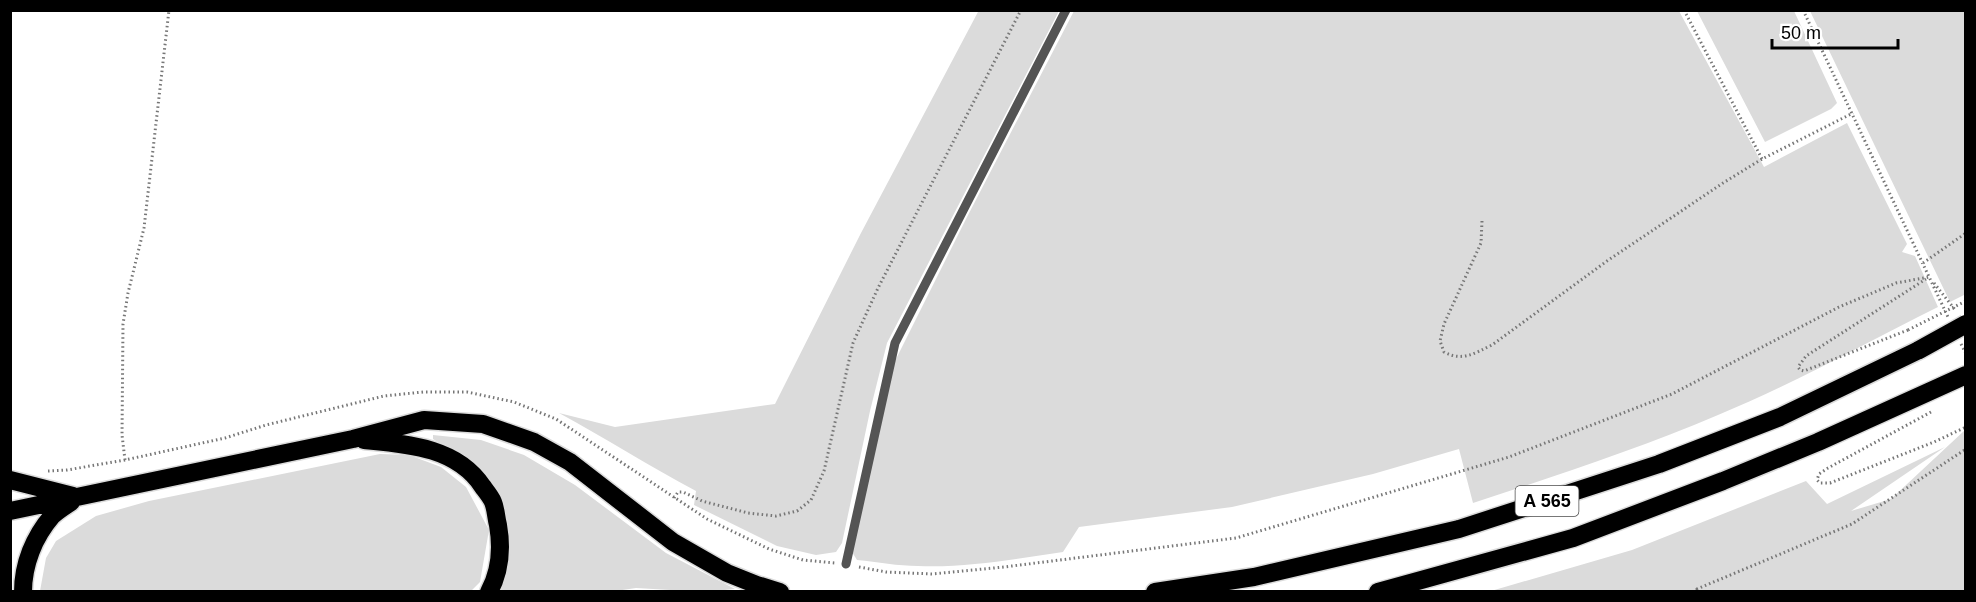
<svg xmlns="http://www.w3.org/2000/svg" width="1976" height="602" viewBox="0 0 1976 602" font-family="Helvetica,sans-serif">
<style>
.green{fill:#dbdbdb}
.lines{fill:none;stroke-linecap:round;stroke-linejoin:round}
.highway-casing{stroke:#dbdbdb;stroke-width:21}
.path{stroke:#767676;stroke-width:3;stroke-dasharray:1.5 3;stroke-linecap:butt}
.lane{stroke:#545454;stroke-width:9}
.highway{stroke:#000;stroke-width:18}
.highway-bridge-casing{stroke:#dbdbdb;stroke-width:21;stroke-linecap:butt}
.path-bridge{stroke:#767676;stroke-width:3;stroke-dasharray:1.5 3;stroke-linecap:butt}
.highway-bridge{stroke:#000;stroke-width:18}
.labels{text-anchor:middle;stroke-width:4.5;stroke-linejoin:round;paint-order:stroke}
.shield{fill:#fff;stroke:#4c4c4c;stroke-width:1.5}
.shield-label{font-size:18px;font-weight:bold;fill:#000}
</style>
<rect width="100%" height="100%" fill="#fff"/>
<path class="green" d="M 979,10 L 1059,11 L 887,343 L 870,411 L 842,543 L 836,552 L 816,555 L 777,546 L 694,505 L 696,491 C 649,466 605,438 559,413 L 615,427 L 775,404 L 861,233 Z
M 1074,11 L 1679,11 L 1764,167 L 1847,123 L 1907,244 L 1902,252 L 1915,256 L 1938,307 C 1865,343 1794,384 1718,415 C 1638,449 1555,476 1473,503 L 1459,449 L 1373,474 L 1232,507 L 1079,527 L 1063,552 C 1015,559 966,568 918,566 C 898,566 878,562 857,560 L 852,552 L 894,363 L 966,219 Z
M 1697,11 L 1794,11 L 1837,103 L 1831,109 L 1765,142 Z
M 1810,11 L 1965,11 L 1966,294 L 1950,302 Z
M 1965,430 L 1965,591 L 1491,591 L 1632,550 L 1806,481 L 1827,504 L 1945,447 L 1851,511 L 1891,499 Z
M 433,435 L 481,440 L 524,455 L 575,485 L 666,553 L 735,589 L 704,592 L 636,588 L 609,592 L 499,591 L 509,558 L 507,528 L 468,461 L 433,439 Z
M 380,454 L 409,455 L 441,467 L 466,487 L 489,530 L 480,582 L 471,591 L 40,591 L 46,558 L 56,541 L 96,516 L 149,501 Z"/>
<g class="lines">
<defs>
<path id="highway" d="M 364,440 C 407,444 457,447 483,487 C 486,491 491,497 493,502 C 496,509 496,518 498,525 C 502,548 501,570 489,592
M 10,480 L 73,496
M 10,511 L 353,439 L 424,420 L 483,424 L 534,442 L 570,462 L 673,542 L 727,573 L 757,585 L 780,592
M 23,592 C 23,564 34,537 52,516 C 57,511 65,506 71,502
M 1155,592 L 1254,577 L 1459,529 L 1659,464 L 1780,417 L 1919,350
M 1378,592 L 1573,538 L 1723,481 L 1818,442 L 1966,375"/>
</defs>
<use href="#highway" class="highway-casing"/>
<path class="path" d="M 1684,10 L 1762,159
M 1803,10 L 1948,317
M 1482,221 L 1481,243 L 1444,324 L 1440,341 L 1444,352 C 1462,362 1475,353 1492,345 L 1607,261 L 1723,183 L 1762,159 L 1853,113
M 1923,263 L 1966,233
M 1934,283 L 1956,311
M 1908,330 L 1804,371 L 1800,370 L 1798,367 L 1806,356 L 1926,279
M 1961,344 L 1966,354
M 1931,412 L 1828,468 L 1819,474 L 1817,480 L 1820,483 L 1830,483 L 1934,442 L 1966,427
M 125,460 L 122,435 L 123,324 L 128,293 L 144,228 L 169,10
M 48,471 L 67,470 L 125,460 L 225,438 L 266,425 L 384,396 L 423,392 L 467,392 L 514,402 L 556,419 L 707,519 L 769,549 L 803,560 L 835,563
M 674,498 L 678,492 L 683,492 L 702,501 L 748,513 L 776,516 L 797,511 L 811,500 L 824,471 L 853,343 L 878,288 L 1021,10
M 859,567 L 886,572 L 932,574 L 1004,567 L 1236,538 L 1509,457 L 1672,394 L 1839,307 L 1896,283 L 1929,277
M 1701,592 L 1697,589 L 1852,524 L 1966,449"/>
<path class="lane" d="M 846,564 L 895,343 L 1066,10"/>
<use href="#highway" class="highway"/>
<defs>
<path id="highway-bridge" d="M 1919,350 L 1966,324"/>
</defs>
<use href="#highway-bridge" class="highway-bridge-casing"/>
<path class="path-bridge" d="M 1908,330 L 1966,301"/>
<use href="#highway-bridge" class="highway-bridge"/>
</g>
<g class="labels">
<rect class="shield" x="1515.5" y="486" width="63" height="30" rx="4.5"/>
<g class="shield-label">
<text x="1547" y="507">A 565</text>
</g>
</g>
<rect width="1976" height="602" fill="none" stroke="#000000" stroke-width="24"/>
<path d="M1772 39v9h126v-9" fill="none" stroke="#000000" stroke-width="3"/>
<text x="1781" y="39" font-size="18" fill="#000000" stroke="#ffffff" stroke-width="4.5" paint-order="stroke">50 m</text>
</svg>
